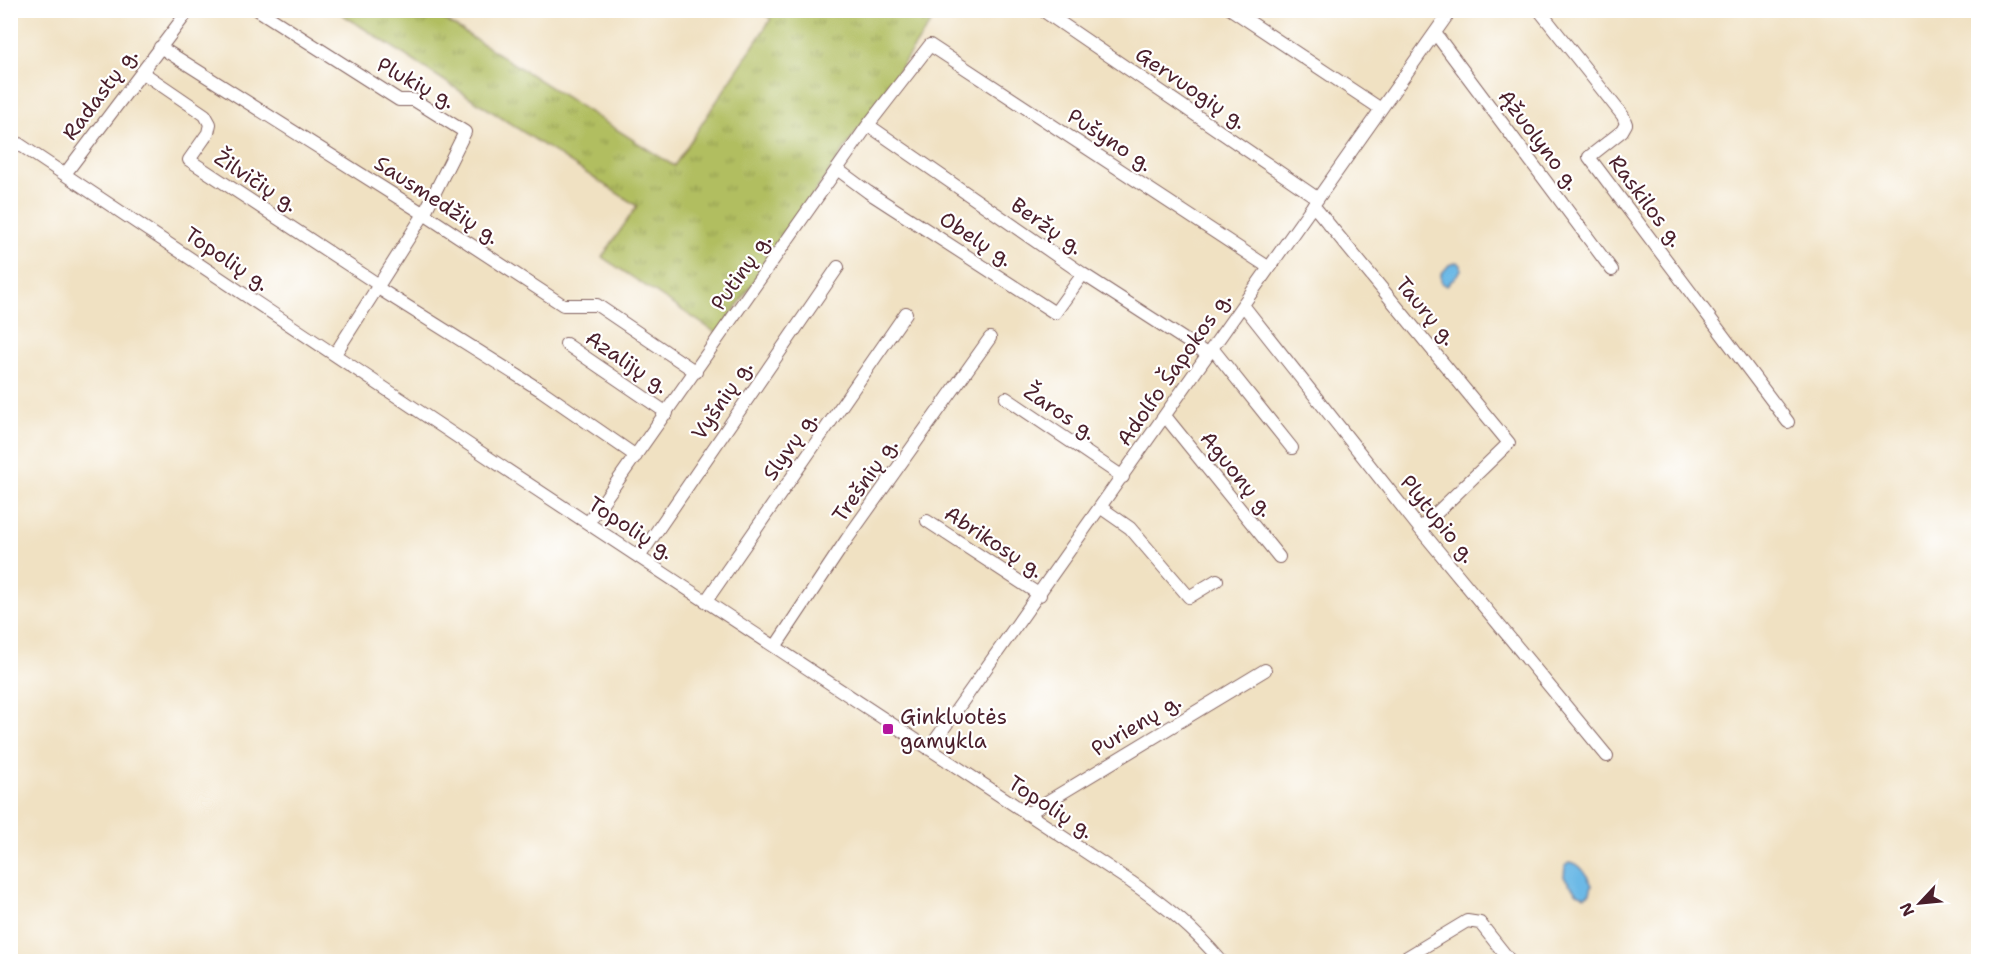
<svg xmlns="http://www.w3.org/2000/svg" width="1989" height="972" viewBox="0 0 1989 972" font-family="'Shantell Sans',sans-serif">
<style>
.grass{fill:url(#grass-tufts);stroke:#7e6e46;stroke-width:1.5}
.water{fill:#6cb9e6;stroke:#5b6c88;stroke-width:1.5}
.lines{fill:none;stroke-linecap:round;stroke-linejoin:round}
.minor-casing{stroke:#846360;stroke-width:14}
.minor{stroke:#fff;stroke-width:12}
.poi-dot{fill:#b5179e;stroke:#fff;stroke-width:2}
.labels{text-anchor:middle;stroke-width:4.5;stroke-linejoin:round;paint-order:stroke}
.street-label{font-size:21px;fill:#4a1f2b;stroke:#fff}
.poi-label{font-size:21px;fill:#4a1f2b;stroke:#fff;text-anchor:start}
</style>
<defs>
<pattern id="grass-tufts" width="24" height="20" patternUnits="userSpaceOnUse" patternTransform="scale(1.5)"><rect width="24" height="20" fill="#b1be60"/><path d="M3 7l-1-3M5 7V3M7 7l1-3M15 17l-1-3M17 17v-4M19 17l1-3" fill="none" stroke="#929a4f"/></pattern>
</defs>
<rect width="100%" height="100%" fill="#fff"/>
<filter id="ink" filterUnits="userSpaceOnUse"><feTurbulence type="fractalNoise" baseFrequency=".0167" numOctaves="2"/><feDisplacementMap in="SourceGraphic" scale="12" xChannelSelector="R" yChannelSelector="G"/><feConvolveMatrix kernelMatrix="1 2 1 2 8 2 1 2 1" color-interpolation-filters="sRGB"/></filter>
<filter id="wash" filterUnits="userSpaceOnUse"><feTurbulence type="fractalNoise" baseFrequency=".008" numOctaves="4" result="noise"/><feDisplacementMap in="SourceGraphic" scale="24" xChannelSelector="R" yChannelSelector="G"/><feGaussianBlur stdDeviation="1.35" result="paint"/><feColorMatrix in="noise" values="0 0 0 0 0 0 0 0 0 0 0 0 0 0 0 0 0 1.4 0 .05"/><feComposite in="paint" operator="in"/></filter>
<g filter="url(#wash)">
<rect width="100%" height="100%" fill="#f0e1c2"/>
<path class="grass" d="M 337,11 L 431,11 L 674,166 L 771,19 L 759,11 L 939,11 L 718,334 L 602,257 L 637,206 Z"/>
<path class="water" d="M 1457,262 L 1461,265 L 1461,270 L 1447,286 L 1441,282 L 1441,274 L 1449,265 Z
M 1570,862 C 1581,863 1587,876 1592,885 L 1590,893 L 1585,896 L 1577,893 L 1564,877 L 1565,866 Z"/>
</g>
<g filter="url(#ink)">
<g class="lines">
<defs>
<path id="minor" d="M 258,10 L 399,100 L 414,100 L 465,132 L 424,214 L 335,354
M 1042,10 L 1317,198
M 1232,10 L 1381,109
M 1539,10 L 1623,116 L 1626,124 L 1622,131 L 1589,157 L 1788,422
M 1435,33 L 1612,270
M 160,47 L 424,214 L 563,305 L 597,305 L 696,372
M 142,72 L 205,115 L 210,124 L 208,133 L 189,160 L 379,285
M 868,125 L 1083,274 L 1207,354
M 10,138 L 495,462 L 1131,882 C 1167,907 1193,928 1222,962
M 837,169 L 868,192 L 1055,313 L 1083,274
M 65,174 L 189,10
M 1313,205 L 1509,443 L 1420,529
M 378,288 L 542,391 L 636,456
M 1243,305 L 1420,529 L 1607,756
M 566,344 L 667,413
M 1212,348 L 1292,448
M 1006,398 L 1123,477
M 1165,416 L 1279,557
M 1100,507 L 1130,528 L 1189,597 L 1217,580
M 927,521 L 1040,595
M 588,523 L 868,125 L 930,45 L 1268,267
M 639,557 L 838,267
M 706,601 L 906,313
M 775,647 L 847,539 L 990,338
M 929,749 L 1451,10
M 1027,814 L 1265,670
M 1399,962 L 1467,921 L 1480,923 L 1511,962"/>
</defs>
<use href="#minor" class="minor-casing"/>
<use href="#minor" class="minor"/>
</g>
</g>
<rect class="poi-dot" x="882" y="723" width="12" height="12" rx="3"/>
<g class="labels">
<g class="street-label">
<text transform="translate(416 83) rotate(28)" y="7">Plukių g.</text>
<text transform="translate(1191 88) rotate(34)" y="7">Gervuogių g.</text>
<text transform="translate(100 94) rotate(-53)" y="7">Radastų g.</text>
<text transform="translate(1110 140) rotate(33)" y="7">Pušyno g.</text>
<text transform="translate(1539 140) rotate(53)" y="7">Ąžuolyno g.</text>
<text transform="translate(256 181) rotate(33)" y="7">Žilvičių g.</text>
<text transform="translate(437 200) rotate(33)" y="7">Sausmedžių g.</text>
<text transform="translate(1646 201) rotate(53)" y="7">Raskilos g.</text>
<text transform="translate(1047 226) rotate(35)" y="7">Beržų g.</text>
<text transform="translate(976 239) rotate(33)" y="7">Obelų g.</text>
<text transform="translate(227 259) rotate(34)" y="7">Topolių g.</text>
<text transform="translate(741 272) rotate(-55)" y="7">Putinų g.</text>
<text transform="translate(1426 311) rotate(50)" y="7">Taurų g.</text>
<text transform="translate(627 362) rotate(34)" y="7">Azalijų g.</text>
<text transform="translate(1174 369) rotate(-55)" y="7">Adolfo Šapokos g.</text>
<text transform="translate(722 400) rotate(-56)" y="7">Vyšnių g.</text>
<text transform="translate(1060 412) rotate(34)" y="7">Žaros g.</text>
<text transform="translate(790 446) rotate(-55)" y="7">Slyvų g.</text>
<text transform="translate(1237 474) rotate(51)" y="7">Aguonų g.</text>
<text transform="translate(865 480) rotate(-55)" y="7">Trešnių g.</text>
<text transform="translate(1438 519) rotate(51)" y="7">Plytupio g.</text>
<text transform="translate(631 528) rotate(33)" y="7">Topolių g.</text>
<text transform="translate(994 542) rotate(33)" y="7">Abrikosų g.</text>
<text transform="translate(1136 725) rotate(-31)" y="7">Purienų g.</text>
<text transform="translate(1051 807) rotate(33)" y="7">Topolių g.</text>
</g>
<g class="poi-label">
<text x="900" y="724">Ginkluotės<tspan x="900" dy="24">gamykla</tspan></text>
</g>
</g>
<rect width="1989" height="972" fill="none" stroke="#fff" stroke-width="36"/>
<g transform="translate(1920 903) rotate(244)" stroke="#ffffff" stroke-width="4.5" paint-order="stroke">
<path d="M0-4.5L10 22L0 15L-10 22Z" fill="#4a1f2b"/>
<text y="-9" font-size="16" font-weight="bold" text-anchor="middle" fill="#4a1f2b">N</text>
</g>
</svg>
